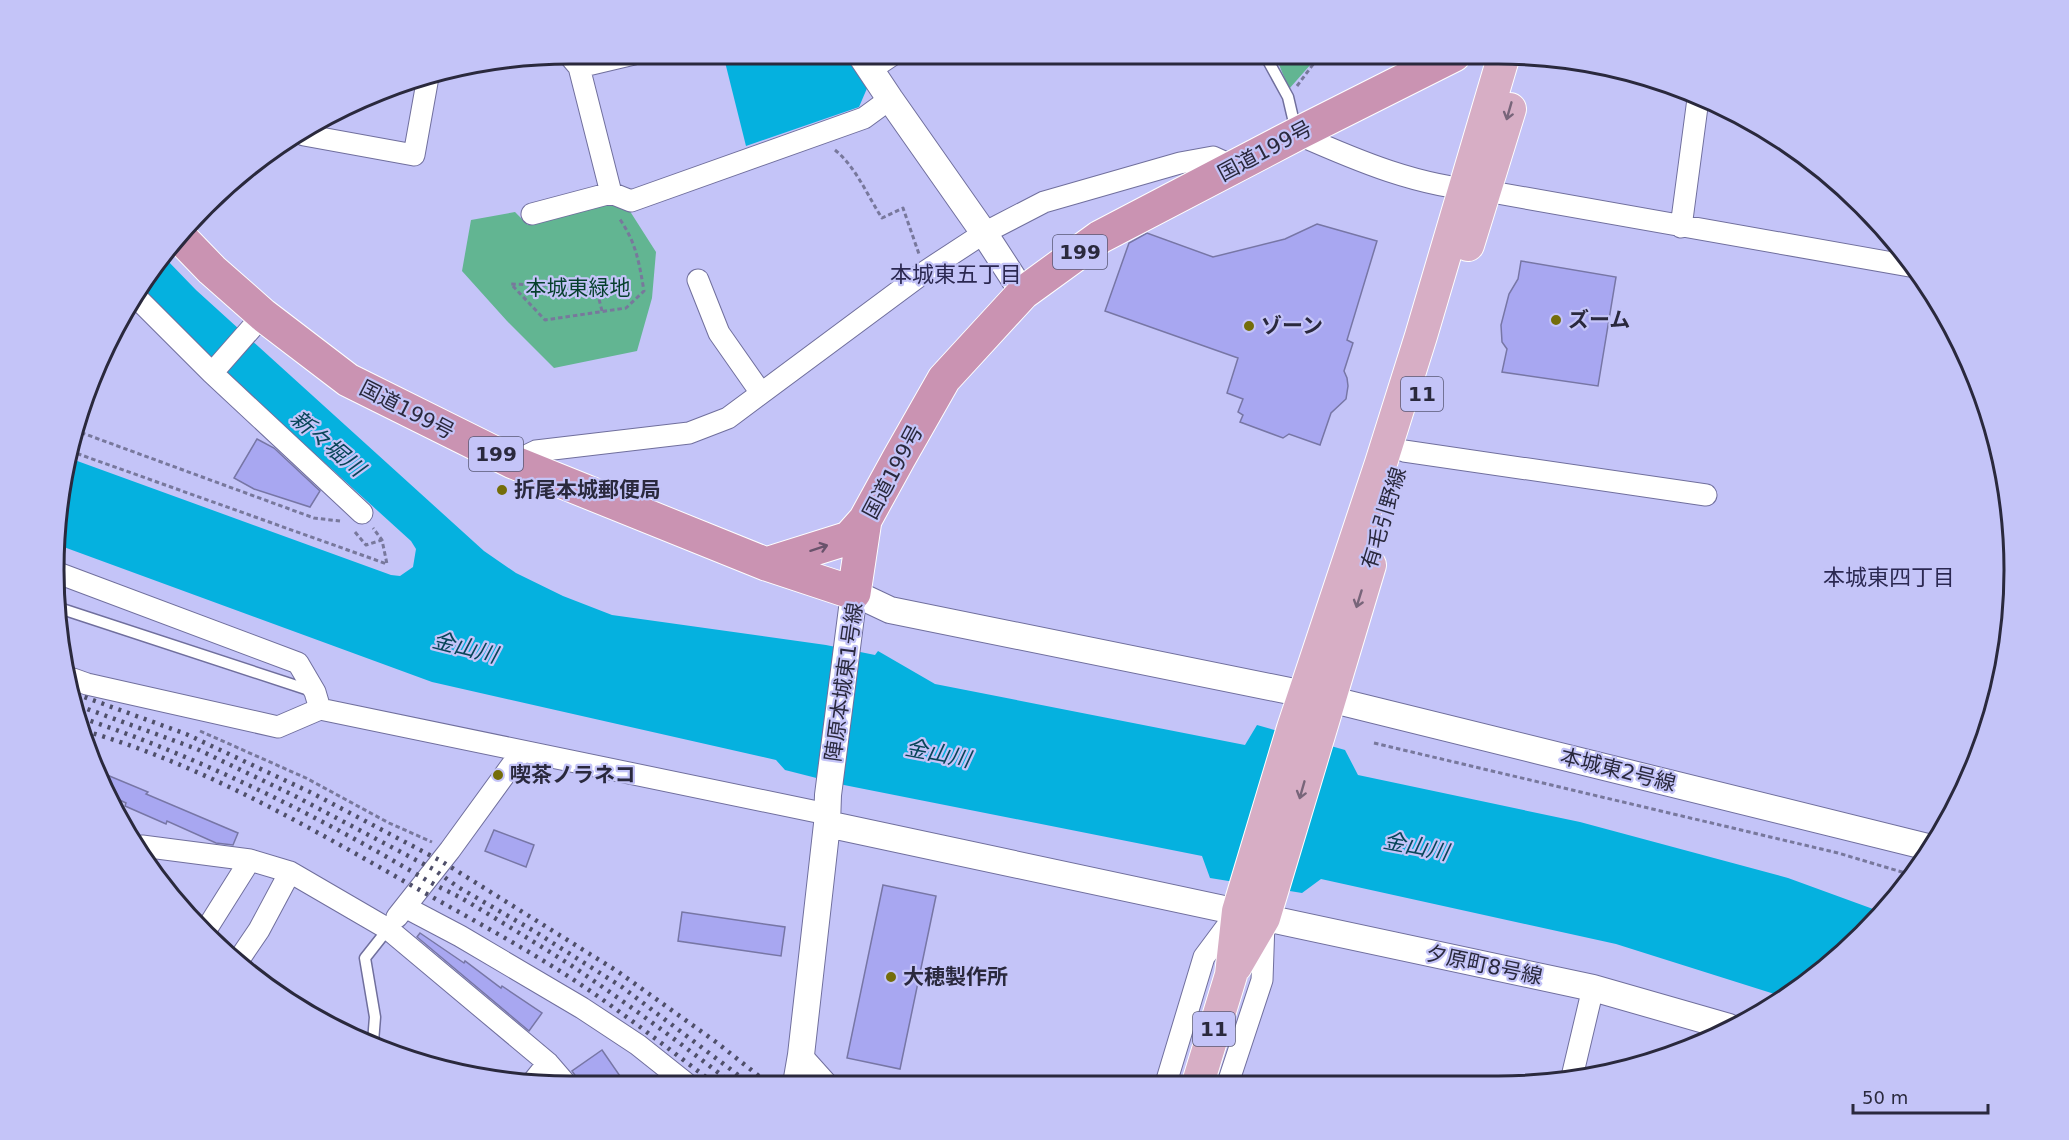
<svg xmlns="http://www.w3.org/2000/svg" width="2069" height="1140" viewBox="0 0 2069 1140" font-family="'DejaVu Sans','Noto Sans JP',sans-serif">
<style>
.green{fill:#62b592}
.water{fill:#05b1df}
.building{fill:#a8a7f1;stroke:#7776a5;stroke-width:1.5}
.lines{fill:none;stroke-linecap:round;stroke-linejoin:round}
.service-casing{stroke:#706f9d;stroke-width:13}
.minor-casing{stroke:#706f9d;stroke-width:23}
.tertiary-casing{stroke:#706f9d;stroke-width:28}
.primary-casing{stroke:#fff;stroke-width:34}
.trunk-casing{stroke:#fff;stroke-width:35}
.path{stroke:#78789c;stroke-width:3;stroke-dasharray:4.5 3;stroke-linecap:butt}
.service{stroke:#fff;stroke-width:10}
.minor{stroke:#fff;stroke-width:21}
.tertiary{stroke:#fff;stroke-width:26}
.primary{stroke:#d7aec5;stroke-width:32}
.trunk{stroke:#ca93b2;stroke-width:33}
.rail{stroke:#4f4f6a;stroke-width:4.5;stroke-dasharray:3 6;stroke-linecap:butt}
.oneway{stroke:#78657a}
.oneway2{stroke:#6a536c}
.poi-dot{fill:#746d09;stroke:#c4c4f8;stroke-width:2}
.labels{text-anchor:middle;stroke-width:4.5;stroke-linejoin:round;paint-order:stroke}
.shield{fill:#c4c4f8;stroke:#585875;stroke-width:1.5}
.shield-label{font-size:20px;font-weight:bold;fill:#2a293d}
.street-label{font-size:21px;fill:#2a293d;stroke:#c4c4f8}
.park-label{font-size:21px;fill:#063f2c;stroke:#c4c4f8}
.poi-label{font-size:21px;font-weight:bold;fill:#2a293d;stroke:#c4c4f8;text-anchor:start}
.neighbourhood-label{font-size:22px;fill:#2b2851;stroke:#c4c4f8}
.water-label{font-size:22px;font-style:italic;fill:#074558;stroke:#c4c4f8}
.rim{fill:none;stroke:#2a293d;stroke-width:3}
</style>
<rect width="100%" height="100%" fill="#c4c4f8"/>
<path class="green" d="M 1275,55 L 1319,55 L 1289,89 Z
M 613,200 L 626,205 L 656,252 L 652,298 L 637,351 L 554,368 L 507,321 L 462,271 L 471,220 L 515,212 L 528,225 Z"/>
<path class="water" d="M 723,54 L 848,54 L 868,86 L 859,107 L 746,146 Z
M 165,258 L 196,290 L 484,551 L 516,573 L 563,596 L 612,615 L 826,645 L 875,655 L 878,651 L 935,684 L 1245,745 L 1257,725 L 1345,750 L 1358,775 L 1580,822 L 1788,878 L 1884,913 L 1787,998 L 1616,944 L 1321,879 L 1302,893 L 1210,878 L 1202,856 L 844,785 L 785,770 L 776,760 L 432,682 L 61,546 L 69,458 L 391,575 L 400,576 L 413,567 L 416,549 L 411,541 L 228,375 L 139,288 Z"/>
<path class="building" d="M 1317,224 L 1377,241 L 1347,340 L 1353,343 L 1344,371 L 1347,378 L 1348,386 L 1346,399 L 1331,413 L 1320,445 L 1289,434 L 1283,438 L 1240,422 L 1243,415 L 1238,412 L 1243,399 L 1227,393 L 1238,358 L 1105,311 L 1129,243 L 1147,233 L 1213,257 L 1285,239 Z
M 1521,261 L 1616,277 L 1598,386 L 1502,372 L 1507,349 L 1502,342 L 1501,325 L 1509,294 L 1518,279 Z
M 257,439 L 274,448 L 320,491 L 310,507 L 254,489 L 234,478 Z
M 95,770 L 148,792 L 146,794 L 238,833 L 233,845 L 216,843 L 167,821 L 166,824 L 125,806 L 126,803 L 111,796 Z
M 494,830 L 534,845 L 526,867 L 485,851 Z
M 883,885 L 936,896 L 900,1069 L 847,1058 Z
M 682,912 L 785,927 L 781,956 L 678,941 Z
M 420,933 L 464,963 L 465,961 L 501,988 L 502,986 L 542,1013 L 529,1031 L 417,937 Z
M 602,1050 L 620,1076 L 608,1085 L 582,1085 L 572,1071 Z"/>
<g class="lines">
<defs>
<path id="service" d="M 1265,55 L 1288,97 L 1296,131
M 56,607 L 312,691
M 373,1042 L 375,1017 L 365,958 L 388,929"/>
<path id="minor" d="M 568,54 L 579,67 L 634,54
M 579,67 L 611,193 L 631,201 L 864,118 L 890,99
M 870,70 L 894,54
M 1297,134 C 1358,161 1419,187 1486,191 L 1915,267
M 304,135 L 414,155 L 428,77
M 532,214 L 611,193
M 1681,227 L 1698,99
M 698,280 L 719,333 L 761,393
M 135,296 L 212,373 L 362,513
M 212,373 L 263,315
M 1404,451 L 1706,495
M 513,462 L 536,451 L 689,433 L 728,418 L 926,271 L 984,233 L 1044,202 L 1180,163 L 1213,157 L 1235,167
M 58,573 L 298,663 L 315,692 L 320,709
M 73,679 L 87,684 L 278,727 L 320,709 L 827,814
M 142,846 L 250,860 L 290,872 L 388,929 L 548,1063 L 567,1085
M 405,907 L 460,936 L 582,1008 L 638,1045 L 687,1084
M 397,917 L 450,850 L 522,751
M 206,930 L 250,860
M 240,958 L 259,930 L 290,872
M 801,1055 L 827,1084
M 1571,1081 L 1593,988
M 1166,1083 L 1204,957 L 1236,914
M 1228,1083 L 1262,980 L 1264,922
M 531,1084 L 548,1063"/>
<path id="tertiary" d="M 860,54 L 890,99 L 984,233 L 1023,293
M 827,824 L 1593,988 L 1729,1027
M 796,1084 L 801,1055 L 827,824 L 828,795 L 854,593 L 890,610 L 1329,699 L 1932,848"/>
<path id="primary" d="M 1468,245 L 1510,109
M 1236,966 L 1264,918 L 1370,565
M 1198,1083 L 1231,975 L 1238,911 L 1293,728 L 1381,463 L 1421,336 L 1504,55"/>
<path id="trunk" d="M 182,239 L 212,270 L 263,315 L 348,380 L 513,462 L 766,564 L 854,593 L 865,520 L 899,458 L 944,379 L 1023,293 L 1100,237 L 1297,134 L 1454,55
M 766,564 L 849,538 L 865,520"/>
</defs>
<use href="#service" class="service-casing"/>
<use href="#minor" class="minor-casing"/>
<use href="#tertiary" class="tertiary-casing"/>
<use href="#primary" class="primary-casing"/>
<use href="#trunk" class="trunk-casing"/>
<path class="path" d="M 1297,86 L 1320,55
M 835,150 C 856,167 867,195 882,218 L 903,208 L 919,254
M 602,311 L 596,287 L 511,284 L 545,320 L 626,308 L 644,291 C 639,262 636,242 619,218
M 74,430 L 314,518 L 340,521
M 70,451 L 387,564 L 382,540 L 373,528
M 355,532 L 366,545 L 382,540
M 200,731 L 306,778 L 389,823 L 432,842
M 1374,743 L 1838,853 L 1912,875"/>
<use href="#service" class="service"/>
<use href="#minor" class="minor"/>
<use href="#tertiary" class="tertiary"/>
<use href="#primary" class="primary"/>
<use href="#trunk" class="trunk"/>
<path class="rail" d="M 76,694 L 186,734 L 312,793 L 441,861 L 617,971 L 716,1042 L 769,1084
M 79,706 L 197,749 L 293,795 L 433,869 L 458,887 L 534,931 L 622,987 L 750,1084
M 82,718 C 201,758 315,814 423,878 C 436,886 450,892 463,899 C 500,921 536,943 572,966 C 627,1003 680,1043 733,1084
M 85,731 C 193,762 291,817 388,872 C 452,909 518,943 580,984 C 626,1015 670,1050 715,1084"/>
</g>
<defs><path id="oneway-shaft" d="M-6 0H5M1.5-3L5.5 0L1.5 3" fill="none" stroke-width="1.6" stroke-linecap="round" stroke-linejoin="round" transform="scale(1.5)"/></defs>
<g class="oneway">
<use href="#oneway-shaft" transform="translate(1509 111) rotate(106)"/>
<use href="#oneway-shaft" transform="translate(1359 599) rotate(107)"/>
<use href="#oneway-shaft" transform="translate(1302 790) rotate(106)"/>
</g>
<use class="oneway2" href="#oneway-shaft" transform="translate(819 548) rotate(-18)"/>
<g class="poi-dot">
<circle cx="1556" cy="320" r="6"/>
<circle cx="1249" cy="326" r="6"/>
<circle cx="502" cy="490" r="6"/>
<circle cx="498" cy="775" r="6"/>
<circle cx="891" cy="977" r="6"/>
</g>
<g class="labels">
<g class="shield">
<rect x="1053" y="235" width="54" height="34" rx="4.5"/>
<rect x="1401" y="377" width="42" height="34" rx="4.5"/>
<rect x="469" y="437" width="54" height="34" rx="4.5"/>
<rect x="1193" y="1012" width="42" height="34" rx="4.5"/>
</g>
<g class="shield-label">
<text x="1080" y="259">199</text>
<text x="1422" y="401">11</text>
<text x="496" y="461">199</text>
<text x="1214" y="1036">11</text>
</g>
<g class="street-label">
<text transform="translate(1265 151) rotate(-28)" y="7">国道199号</text>
<text transform="translate(407 410) rotate(27)" y="7">国道199号</text>
<text transform="translate(893 472) rotate(-62)" y="7">国道199号</text>
<text transform="translate(1384 518) rotate(-73)" y="7">有毛引野線</text>
<text transform="translate(844 682) rotate(-82)" y="7">陣原本城東1号線</text>
<text transform="translate(1618 770) rotate(14)" y="7">本城東2号線</text>
<text transform="translate(1484 965) rotate(12)" y="7">夕原町8号線</text>
</g>
<g class="park-label">
<text x="578" y="295">本城東緑地</text>
</g>
<g class="poi-label">
<text x="1568" y="327">ズーム</text>
<text x="1261" y="333">ゾーン</text>
<text x="514" y="497">折尾本城郵便局</text>
<text x="510" y="782">喫茶ノラネコ</text>
<text x="903" y="984">大穂製作所</text>
</g>
<g class="neighbourhood-label">
<text x="956" y="282">本城東五丁目</text>
<text x="1889" y="585">本城東四丁目</text>
</g>
<g class="water-label">
<text transform="translate(328 443) rotate(40)" y="8">新々堀川</text>
<text transform="translate(465 647) rotate(14)" y="8">金山川</text>
<text transform="translate(938 753) rotate(11)" y="8">金山川</text>
<text transform="translate(1416 846) rotate(11)" y="8">金山川</text>
</g>
</g>
<path d="M0 0H2069V1140H0ZM570 64H1498A506 506 0 0 1 2004 570V570A506 506 0 0 1 1498 1076H570A506 506 0 0 1 64 570V570A506 506 0 0 1 570 64Z" fill="#c4c4f8" fill-rule="evenodd"/>
<path class="rim" d="M570 64H1498A506 506 0 0 1 2004 570V570A506 506 0 0 1 1498 1076H570A506 506 0 0 1 64 570V570A506 506 0 0 1 570 64Z"/>
<path d="M1853 1104v9h135v-9" fill="none" stroke="#2a293d" stroke-width="3"/>
<text x="1862" y="1104" font-size="18" fill="#2a293d" stroke="#c4c4f8" stroke-width="4.5" paint-order="stroke">50 m</text>
</svg>
